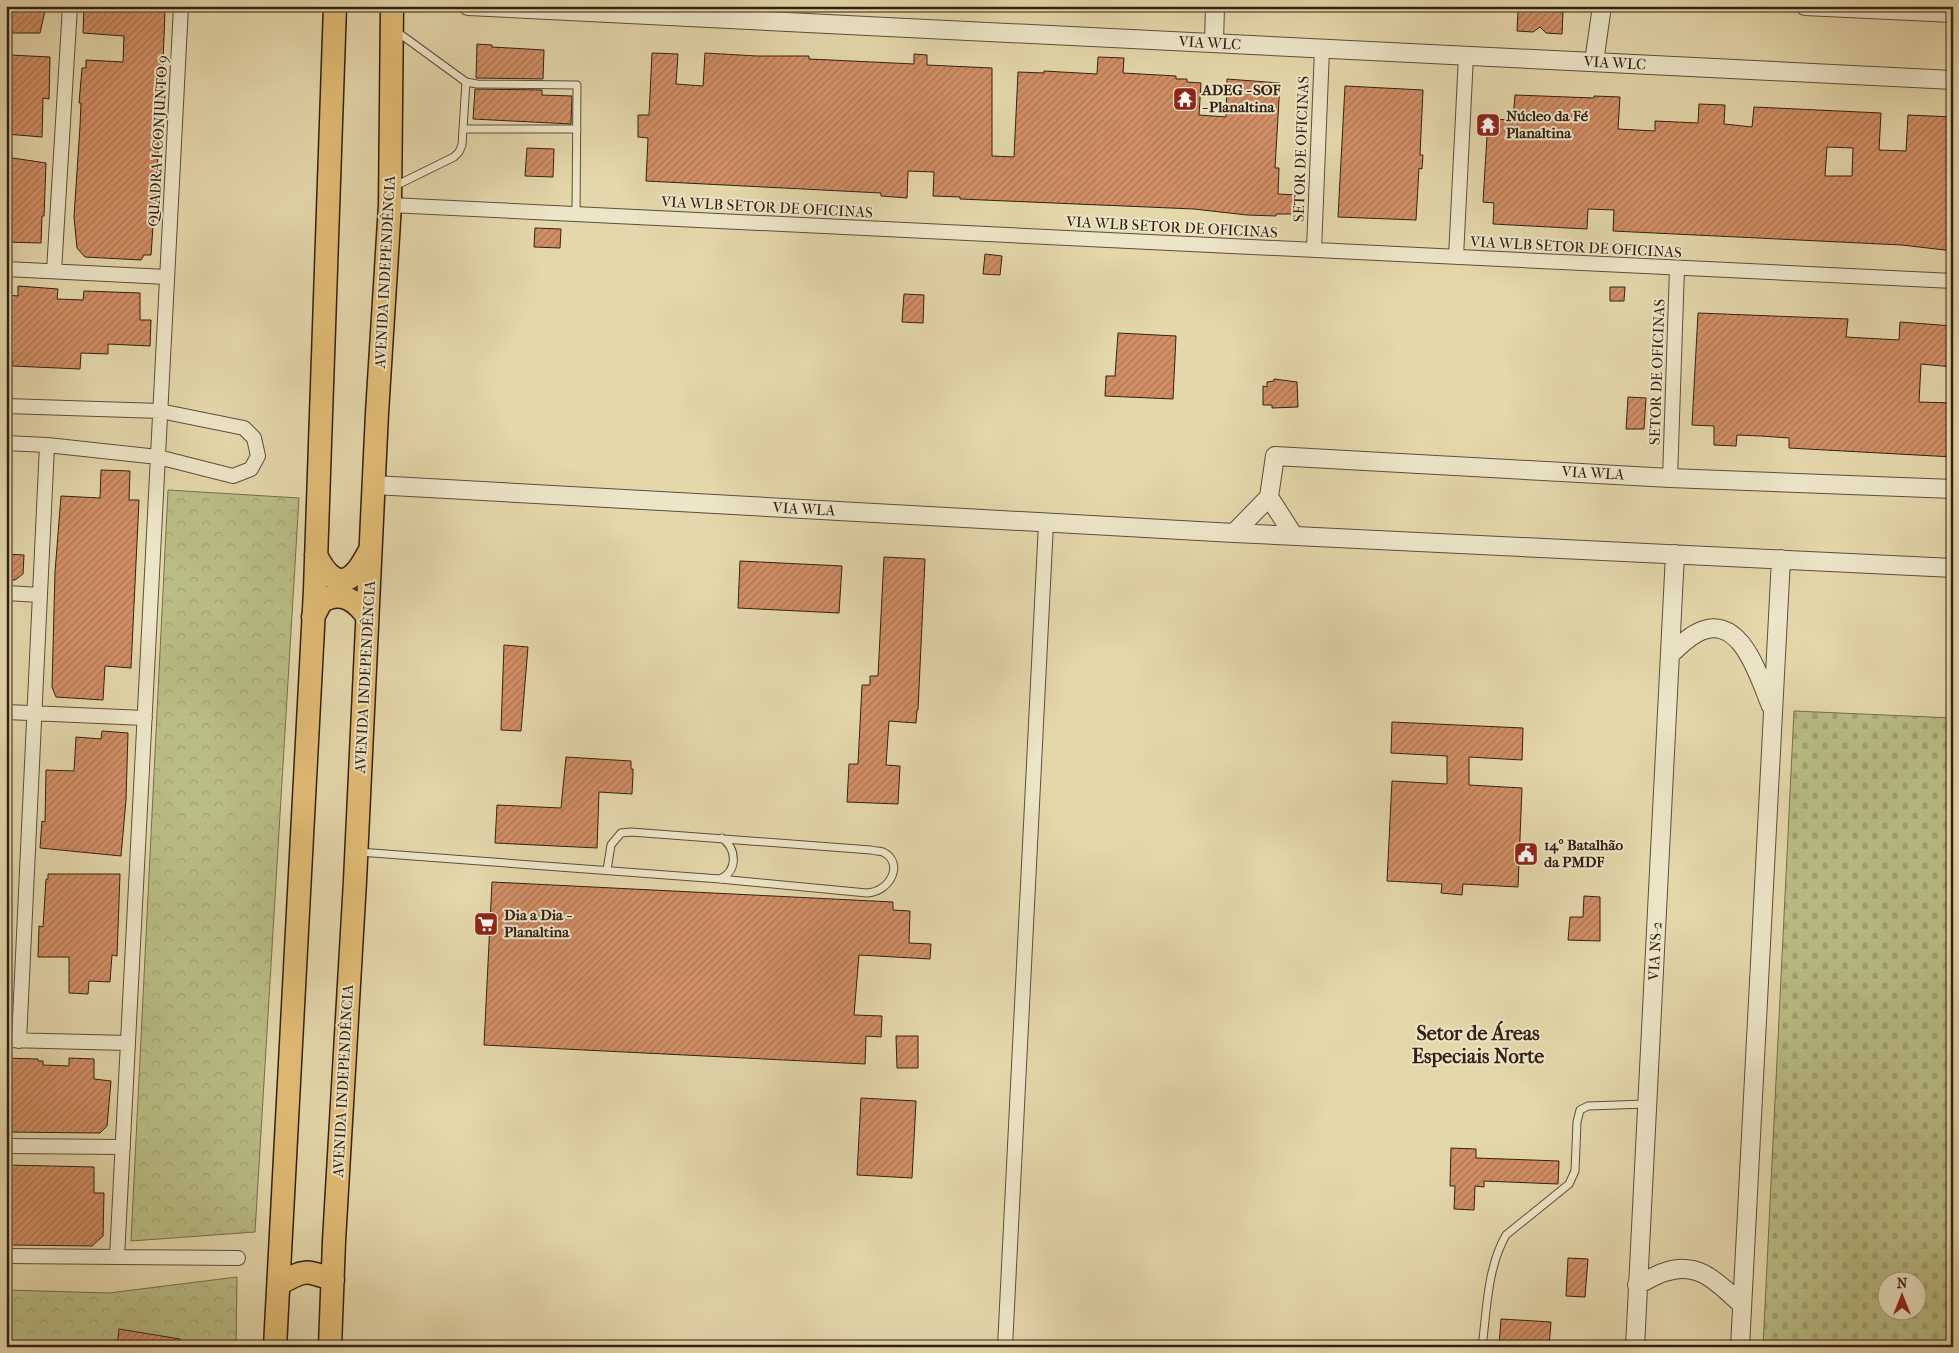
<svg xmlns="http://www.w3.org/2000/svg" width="1959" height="1353" viewBox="0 0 1959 1353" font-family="'IM FELL French Canon',serif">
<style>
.forest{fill:url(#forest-crowns);stroke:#766f4c}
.cemetery{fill:url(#cemetery-stones);stroke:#766f4c;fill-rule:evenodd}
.building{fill:url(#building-hatch);stroke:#322114;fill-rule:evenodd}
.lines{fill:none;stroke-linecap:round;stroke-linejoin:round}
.service-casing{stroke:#5e4e3a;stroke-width:9}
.minor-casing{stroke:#5e4e3a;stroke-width:16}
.tertiary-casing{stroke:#5e4e3a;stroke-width:20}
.primary-casing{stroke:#322114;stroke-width:25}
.service{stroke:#ede5c8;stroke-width:7}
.minor{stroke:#ede5c8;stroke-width:14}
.tertiary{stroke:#ede5c8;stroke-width:18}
.primary{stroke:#e2bc75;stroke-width:22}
.labels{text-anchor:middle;stroke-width:4;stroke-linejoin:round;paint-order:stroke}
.street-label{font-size:15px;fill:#322114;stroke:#ede5c8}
.poi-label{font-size:15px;font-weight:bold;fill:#322114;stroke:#ede5c8;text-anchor:start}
.district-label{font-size:20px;font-weight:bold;fill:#322114;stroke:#ede5c8}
</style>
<defs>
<pattern id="forest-crowns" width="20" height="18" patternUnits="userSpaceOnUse" patternTransform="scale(1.25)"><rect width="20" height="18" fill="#babd85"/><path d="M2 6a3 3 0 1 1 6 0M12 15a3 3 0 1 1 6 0" fill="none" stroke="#a0a272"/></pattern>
<pattern id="cemetery-stones" width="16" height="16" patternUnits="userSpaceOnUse" patternTransform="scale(1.25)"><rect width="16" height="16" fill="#babd85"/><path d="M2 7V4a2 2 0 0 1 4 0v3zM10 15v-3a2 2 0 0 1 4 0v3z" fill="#a0a272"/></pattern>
<pattern id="building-hatch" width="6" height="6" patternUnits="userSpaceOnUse" patternTransform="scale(1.25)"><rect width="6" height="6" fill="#d28f66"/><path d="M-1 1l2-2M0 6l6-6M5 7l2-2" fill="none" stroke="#ab7453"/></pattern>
</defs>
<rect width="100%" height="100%" fill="#e4d7aa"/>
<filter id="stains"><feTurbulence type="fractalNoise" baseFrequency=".004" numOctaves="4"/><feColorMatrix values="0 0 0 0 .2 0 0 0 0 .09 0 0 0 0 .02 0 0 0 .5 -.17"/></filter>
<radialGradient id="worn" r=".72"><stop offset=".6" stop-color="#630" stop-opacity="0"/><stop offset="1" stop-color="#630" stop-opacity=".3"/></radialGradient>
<path class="forest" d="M 168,490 L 299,498 L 255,1232 L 131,1241 Z
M 237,1277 L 236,1347 L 6,1347 L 6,1290 L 109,1293 Z"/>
<path class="cemetery" d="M 1794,711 L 1953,718 L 1953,1347 L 1763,1347 ZM 1886,1280 L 1916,1280 L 1916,1310 L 1886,1310 Z"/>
<path class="building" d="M 6,6 L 46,6 L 40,33 L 6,33 Z
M 84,6 L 126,6 L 125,10 L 165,12 L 161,112 L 159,112 L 158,155 L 151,255 L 144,255 L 141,260 L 85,257 L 77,248 L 74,217 L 80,126 L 81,103 L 79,103 L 82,68 L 86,68 L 86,60 L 123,62 L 124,36 L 83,33 Z
M 1518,11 L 1563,12 L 1562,34 L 1546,33 L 1540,27 L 1533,32 L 1517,31 Z
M 477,44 L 492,45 L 492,47 L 544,50 L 543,79 L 476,78 Z
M 652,53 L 678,54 L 676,84 L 703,86 L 705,53 L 757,56 L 809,56 L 809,59 L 914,64 L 914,54 L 927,55 L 927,65 L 992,68 L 992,156 L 1014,157 L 1018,72 L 1044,73 L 1044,71 L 1097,74 L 1098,57 L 1124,58 L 1123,73 L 1176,76 L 1176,79 L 1187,79 L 1187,82 L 1201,83 L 1199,115 L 1226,117 L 1227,79 L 1280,83 L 1275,168 L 1279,168 L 1278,194 L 1296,195 L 1295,214 L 1276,214 L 1276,216 L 1247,215 L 1194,209 L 960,199 L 960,197 L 933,196 L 934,172 L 908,171 L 907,198 L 881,196 L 881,193 L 646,181 L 648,138 L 638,137 L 638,115 L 649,115 Z
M 10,55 L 50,57 L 49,99 L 43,98 L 42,137 L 6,134 L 6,105 Z
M 1345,86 L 1423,90 L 1420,155 L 1423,155 L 1422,169 L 1419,168 L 1416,220 L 1338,217 Z
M 475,89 L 542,90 L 542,95 L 572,96 L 571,124 L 473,119 Z
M 1515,95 L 1594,98 L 1594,96 L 1620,97 L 1618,129 L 1655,131 L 1655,121 L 1698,123 L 1699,104 L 1725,105 L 1724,124 L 1752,127 L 1754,107 L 1881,113 L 1879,150 L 1906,151 L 1908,115 L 1953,117 L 1953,251 L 1902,245 L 1613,231 L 1614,210 L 1588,209 L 1587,229 L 1493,224 L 1494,203 L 1483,202 L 1488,119 L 1513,120 ZM 1827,147 L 1853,148 L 1852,176 L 1825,176 Z
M 527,148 L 554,149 L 553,177 L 525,176 Z
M 6,157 L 46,163 L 44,216 L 42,216 L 41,243 L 6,242 Z
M 535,228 L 561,229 L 560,248 L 534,247 Z
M 985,254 L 1002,256 L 1000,275 L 983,274 Z
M 18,286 L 58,289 L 57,299 L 83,300 L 84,291 L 140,293 L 140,320 L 151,320 L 150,346 L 108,344 L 108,354 L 81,353 L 80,369 L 12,366 L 13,362 L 6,361 L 6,295 L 18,296 Z
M 1610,287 L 1625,287 L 1624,301 L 1610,301 Z
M 904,294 L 924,295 L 923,323 L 902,322 Z
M 1698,313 L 1848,319 L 1846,337 L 1899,340 L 1900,322 L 1953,326 L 1953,367 L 1921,364 L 1919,402 L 1953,403 L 1953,457 L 1789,448 L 1789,438 L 1761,436 L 1737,435 L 1736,446 L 1714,445 L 1714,426 L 1692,425 Z
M 1118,333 L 1176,336 L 1173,399 L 1105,396 L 1106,376 L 1115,376 Z
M 1274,379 L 1297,382 L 1298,407 L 1272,408 L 1272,405 L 1263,405 L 1263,386 L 1267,387 L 1267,382 L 1274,381 Z
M 1628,397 L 1646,398 L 1644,429 L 1626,429 Z
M 101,470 L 130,471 L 129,500 L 139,500 L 131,668 L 105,666 L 103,700 L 56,697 L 52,687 L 55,572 L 61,496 L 100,498 Z
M 6,554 L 24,555 L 23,574 L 15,580 L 6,580 Z
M 884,557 L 925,559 L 918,710 L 917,710 L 916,723 L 889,721 L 886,765 L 900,766 L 898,804 L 847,802 L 849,764 L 858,764 L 862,685 L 870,685 L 870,676 L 878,676 Z
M 740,561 L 842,566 L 839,613 L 738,608 Z
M 504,645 L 528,647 L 521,731 L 501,730 Z
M 1392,722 L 1523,728 L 1522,760 L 1469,757 L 1469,785 L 1522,788 L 1518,887 L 1463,884 L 1462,895 L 1441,893 L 1442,884 L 1387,881 L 1392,781 L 1447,784 L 1447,756 L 1391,753 Z
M 102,731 L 128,733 L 126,800 L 121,856 L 40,848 L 42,821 L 45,822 L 46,770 L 74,771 L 76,737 L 101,739 Z
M 566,757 L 631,761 L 631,769 L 633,769 L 633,774 L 632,794 L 599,792 L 597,848 L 495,843 L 497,805 L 561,808 Z
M 48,874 L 120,874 L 117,956 L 112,955 L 110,982 L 89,981 L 88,994 L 69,993 L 69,957 L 38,957 L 39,926 L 43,927 L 46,879 L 48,879 Z
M 492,882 L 893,902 L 893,910 L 910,911 L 909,943 L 931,944 L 930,959 L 859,955 L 854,1015 L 882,1016 L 881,1037 L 866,1036 L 865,1064 L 484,1045 Z
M 1584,896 L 1600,897 L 1600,941 L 1568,940 L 1570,917 L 1583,917 Z
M 896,1036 L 918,1036 L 918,1068 L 897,1068 Z
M 6,1058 L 38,1059 L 38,1061 L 43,1061 L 43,1065 L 69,1066 L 69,1058 L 94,1059 L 94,1079 L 111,1081 L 107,1126 L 100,1133 L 6,1132 Z
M 861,1098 L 916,1101 L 912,1178 L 857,1175 Z
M 1451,1148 L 1476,1149 L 1476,1158 L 1559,1161 L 1558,1184 L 1484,1181 L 1484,1187 L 1475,1186 L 1474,1210 L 1454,1209 L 1455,1186 L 1450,1186 Z
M 6,1165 L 94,1167 L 94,1193 L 104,1193 L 103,1236 L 92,1246 L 9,1245 L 9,1241 L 6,1240 Z
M 1568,1258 L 1588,1259 L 1585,1297 L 1566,1296 Z
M 1501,1319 L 1551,1322 L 1549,1347 L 1499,1347 Z
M 119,1329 L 180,1339 L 180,1347 L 117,1347 Z"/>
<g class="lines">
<defs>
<path id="service" d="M 396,31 L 466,82 L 477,84 L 577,85 L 576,214
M 463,129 L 577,129
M 395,186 L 454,157 L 459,152 L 462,145 L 466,82
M 359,852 L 720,879 L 867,893 C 890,892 905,863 883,852 C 880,851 875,851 871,850 L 631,832 L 621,833 L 611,845 L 607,870
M 720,879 C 738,871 737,849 722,838
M 1482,1347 C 1487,1310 1487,1268 1506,1235 L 1569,1184 L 1575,1171 L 1577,1122 L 1580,1110 L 1588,1106 L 1646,1104"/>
<path id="minor" d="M 390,205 L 1953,281
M 1314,250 L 1322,49
M 1456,257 L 1466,56
M 6,269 L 167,277
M 54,271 L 70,6
M 6,406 L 160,411 L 244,428 L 254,438 L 258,456 L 251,469 L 233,476 L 158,457 L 47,445 L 6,443
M 1670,478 L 1677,268
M 6,593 L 40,595
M 6,712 L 145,718
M 6,1040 L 128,1043
M 19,1041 L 47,445
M 6,1146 L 123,1147
M 6,1256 L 238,1258
M 117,1257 L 181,6
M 1005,1347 L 1046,523"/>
<path id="tertiary" d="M 468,6 L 1953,80
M 1805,6 L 1953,13
M 1214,43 L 1215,6
M 1594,62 L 1602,6
M 374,485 L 1234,533 L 1953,568
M 1269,497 L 1294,536
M 1234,533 L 1269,497 L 1275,456 L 1670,478 L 1953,489
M 1670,655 C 1678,647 1687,638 1697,633 C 1741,610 1759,678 1771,706
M 1637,1285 C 1646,1281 1655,1275 1665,1272 C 1699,1260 1719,1284 1742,1305
M 1635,1347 L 1675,554
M 1740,1347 L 1781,559"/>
<path id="primary" d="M 316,555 C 324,572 339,592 357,571 C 362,565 366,557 370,550
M 313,617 L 321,602 C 341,589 356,601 367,616
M 279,1284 C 305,1269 306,1270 333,1280
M 275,1347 L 315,590 L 335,6
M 330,1347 L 334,1241 L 355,881 L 377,413 L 390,205 L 392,6"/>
</defs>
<use href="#service" class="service-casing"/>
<use href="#minor" class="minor-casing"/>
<use href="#tertiary" class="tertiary-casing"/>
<use href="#primary" class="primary-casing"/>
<use href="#service" class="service"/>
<use href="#minor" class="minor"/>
<use href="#tertiary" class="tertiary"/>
<use href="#primary" class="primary"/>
</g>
<defs>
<symbol id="temple-square" viewBox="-11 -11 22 22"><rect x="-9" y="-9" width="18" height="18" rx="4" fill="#8f2418" stroke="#ede5c8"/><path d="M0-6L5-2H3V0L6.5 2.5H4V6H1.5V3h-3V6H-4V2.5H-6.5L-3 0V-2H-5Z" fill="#fff"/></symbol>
<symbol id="civic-square" viewBox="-11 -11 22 22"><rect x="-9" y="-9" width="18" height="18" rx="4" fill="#8f2418" stroke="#ede5c8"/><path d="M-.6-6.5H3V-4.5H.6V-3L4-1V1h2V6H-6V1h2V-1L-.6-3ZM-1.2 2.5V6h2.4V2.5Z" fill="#fff"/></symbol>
<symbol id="supermarket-square" viewBox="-11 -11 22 22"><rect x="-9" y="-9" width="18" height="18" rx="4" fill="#8f2418" stroke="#ede5c8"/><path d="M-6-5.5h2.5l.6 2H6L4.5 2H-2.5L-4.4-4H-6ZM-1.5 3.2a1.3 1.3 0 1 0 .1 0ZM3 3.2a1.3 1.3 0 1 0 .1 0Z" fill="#fff"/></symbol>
</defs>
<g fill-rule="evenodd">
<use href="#temple-square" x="1171" y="85" width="28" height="28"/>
<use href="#temple-square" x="1474" y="111" width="28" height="28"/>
<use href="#civic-square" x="1512" y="840" width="28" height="28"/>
<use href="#supermarket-square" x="472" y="910" width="28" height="28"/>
</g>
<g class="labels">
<g class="street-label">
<text transform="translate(1210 43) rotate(3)" y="5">VIA WLC</text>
<text transform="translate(1615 63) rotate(3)" y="5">VIA WLC</text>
<text transform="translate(158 141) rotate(-87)" y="5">QUADRA I CONJUNTO 9</text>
<text transform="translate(1301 149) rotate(-88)" y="5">SETOR DE OFICINAS</text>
<text transform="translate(767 207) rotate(3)" y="5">VIA WLB SETOR DE OFICINAS</text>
<text transform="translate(1172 227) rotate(3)" y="5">VIA WLB SETOR DE OFICINAS</text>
<text transform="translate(1576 247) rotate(3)" y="5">VIA WLB SETOR DE OFICINAS</text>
<text transform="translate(385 272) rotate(-87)" y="5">AVENIDA INDEPENDÊNCIA</text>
<text transform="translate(1657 372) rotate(-88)" y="5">SETOR DE OFICINAS</text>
<text transform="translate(1593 473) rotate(3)" y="5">VIA WLA</text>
<text transform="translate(804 509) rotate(3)" y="5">VIA WLA</text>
<text transform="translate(365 677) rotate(-87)" y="5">AVENIDA INDEPENDÊNCIA</text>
<text transform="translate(1655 951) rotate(-87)" y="5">VIA NS-2</text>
<text transform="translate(343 1081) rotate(-87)" y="5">AVENIDA INDEPENDÊNCIA</text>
</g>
<g class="poi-label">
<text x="1202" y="95">ADEG - SOF<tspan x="1202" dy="17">- Planaltina</tspan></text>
<text x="1506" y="121">Núcleo da Fé<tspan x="1506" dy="17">Planaltina</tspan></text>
<text x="1544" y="850">14º Batalhão<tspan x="1544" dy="17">da PMDF</tspan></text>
<text x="504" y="920">Dia a Dia -<tspan x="504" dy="17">Planaltina</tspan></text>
</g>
<g class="district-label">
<text x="1478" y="1040">Setor de Áreas<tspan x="1478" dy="23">Especiais Norte</tspan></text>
</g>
</g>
<rect width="1959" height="1353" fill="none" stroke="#e4d7aa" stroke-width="25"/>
<rect x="8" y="8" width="1944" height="1338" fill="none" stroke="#322114" stroke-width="2.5"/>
<rect x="12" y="12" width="1934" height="1328" fill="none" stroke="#322114"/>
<g transform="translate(1902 1296)"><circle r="24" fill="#ede5c8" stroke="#a29780"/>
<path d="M0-4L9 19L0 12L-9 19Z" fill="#8f2418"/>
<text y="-8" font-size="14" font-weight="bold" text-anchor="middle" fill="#322114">N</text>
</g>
<rect width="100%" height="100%" filter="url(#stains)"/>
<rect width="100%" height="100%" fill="url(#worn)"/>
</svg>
